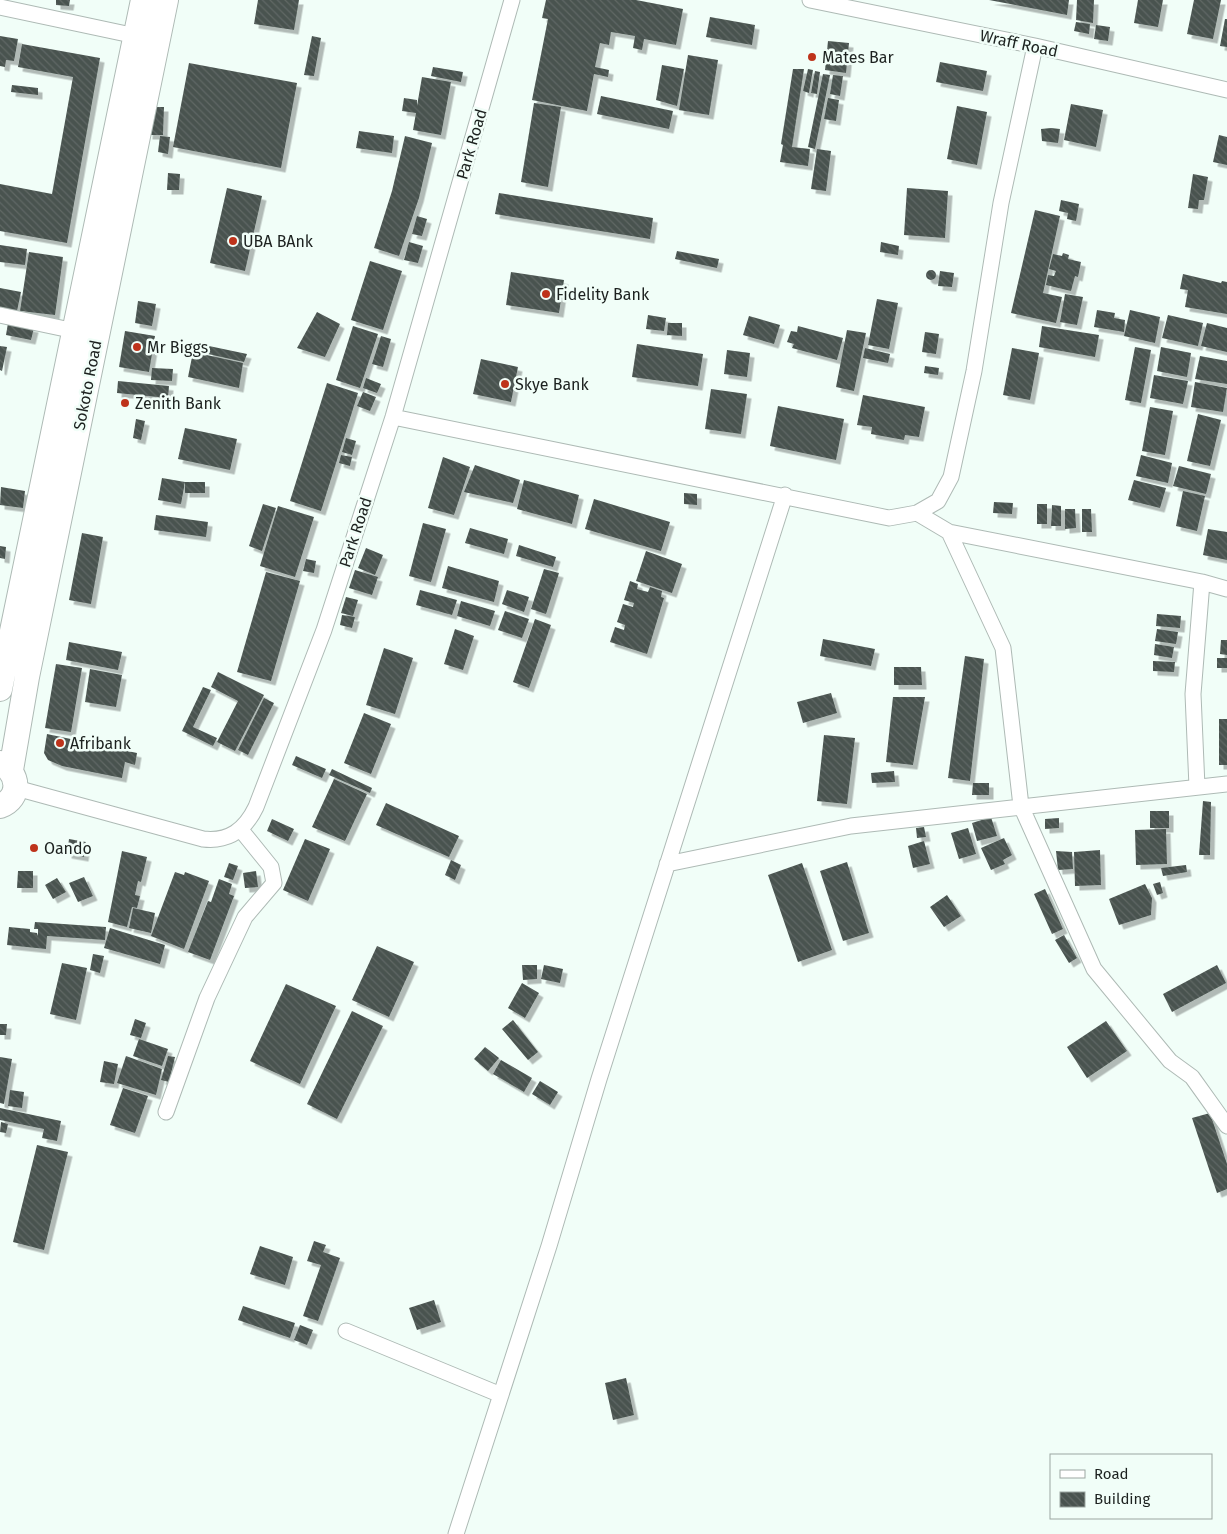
<svg xmlns="http://www.w3.org/2000/svg" width="1227" height="1534" viewBox="0 0 1227 1534" font-family="'Fira Sans',sans-serif">
<style>
.building{fill:url(#building-back-hatch);filter:url(#shadow)}
.lines{fill:none;stroke-linecap:round;stroke-linejoin:round}
.street-casing{stroke:#aebab5;stroke-width:17}
.primary-casing{stroke:#aebab5;stroke-width:26}
.street{stroke:#fff;stroke-width:15}
.primary{stroke:#fff;stroke-width:24}
.poi-dot{fill:#be331b;stroke:#f1fef8;stroke-width:2}
.labels{text-anchor:middle;stroke-width:5;stroke-linejoin:round;paint-order:stroke}
.street-label{font-size:16px;fill:#1c211f;stroke:#f1fef8}
.poi-label{font-size:16px;fill:#1c211f;stroke:#f1fef8;text-anchor:start}
</style>
<defs>
<pattern id="building-back-hatch" width="6" height="6" patternUnits="userSpaceOnUse" patternTransform="scale(1.25)"><rect width="6" height="6" fill="#49534f"/><path d="M-1 5l2 2M0 0l6 6M5-1l2 2" fill="none" stroke="#606865"/></pattern>
<filter id="shadow"><feDropShadow dx="4.5" dy="4.5" stdDeviation="0" flood-color="#0004"/></filter>
</defs>
<rect width="100%" height="100%" fill="#f1fef8"/>
<path class="building" d="M 56,0 L 70,0 L 69,6 L 56,5 Z
M 258,0 L 299,0 L 294,30 L 254,24 Z
M 546,0 L 636,0 L 683,9 L 676,45 L 644,39 L 642,50 L 633,48 L 635,36 L 611,32 L 609,45 L 600,43 L 595,67 L 609,70 L 608,77 L 594,74 L 587,111 L 532,100 L 548,19 L 542,18 Z
M 989,0 L 1069,0 L 1067,15 Z
M 1077,0 L 1094,0 L 1093,23 L 1076,20 Z
M 1138,0 L 1163,0 L 1158,27 L 1134,23 Z
M 1194,0 L 1221,0 L 1213,39 L 1187,34 Z
M 710,17 L 755,25 L 752,45 L 706,37 Z
M 1225,19 L 1227,19 L 1227,47 L 1220,46 Z
M 1076,22 L 1090,24 L 1089,34 L 1074,31 Z
M 1096,25 L 1110,27 L 1108,41 L 1094,39 Z
M 0,36 L 18,39 L 14,61 L 6,60 L 5,67 L 0,66 Z
M 312,36 L 321,38 L 314,76 L 304,75 Z
M 828,41 L 849,43 L 846,73 L 825,70 Z
M 22,44 L 100,58 L 67,243 L 0,231 L 0,184 L 52,194 L 73,77 L 18,67 Z
M 688,55 L 718,60 L 709,115 L 679,110 Z
M 940,62 L 987,71 L 983,91 L 936,82 Z
M 189,63 L 297,83 L 281,168 L 173,147 Z
M 662,65 L 684,69 L 677,106 L 656,100 Z
M 433,67 L 463,72 L 461,82 L 431,76 Z
M 793,69 L 804,69 L 792,147 L 810,149 L 808,166 L 780,162 L 783,145 L 781,144 Z
M 808,69 L 813,70 L 809,93 L 803,91 Z
M 815,71 L 820,72 L 817,94 L 811,93 Z
M 823,74 L 830,75 L 815,149 L 808,147 Z
M 833,75 L 843,76 L 840,96 L 830,94 Z
M 422,77 L 451,82 L 441,135 L 413,130 L 416,113 L 402,111 L 404,98 L 417,100 L 417,106 Z
M 12,85 L 38,88 L 38,95 L 11,92 Z
M 601,96 L 673,111 L 669,129 L 597,114 Z
M 828,98 L 839,100 L 836,121 L 824,119 Z
M 534,103 L 561,107 L 548,187 L 521,182 Z
M 1071,104 L 1103,110 L 1096,147 L 1064,140 Z
M 957,106 L 987,112 L 977,165 L 947,159 Z
M 150,107 L 164,107 L 163,135 L 148,135 Z
M 1051,128 L 1060,129 L 1058,143 L 1042,141 L 1041,129 Z
M 359,131 L 394,136 L 392,153 L 356,148 Z
M 1219,135 L 1227,137 L 1227,165 L 1213,162 Z
M 160,136 L 170,137 L 168,154 L 158,152 Z
M 405,136 L 432,143 L 419,198 L 399,256 L 374,248 L 392,191 Z
M 817,149 L 831,151 L 826,191 L 811,189 Z
M 168,173 L 180,174 L 179,190 L 167,190 Z
M 1193,174 L 1208,177 L 1204,200 L 1199,200 L 1198,209 L 1188,208 Z
M 227,188 L 262,196 L 245,271 L 210,263 Z
M 907,188 L 948,191 L 945,238 L 904,235 Z
M 499,193 L 653,218 L 650,239 L 495,214 Z
M 1061,200 L 1079,204 L 1076,221 L 1067,219 L 1068,213 L 1059,211 Z
M 1035,210 L 1060,216 L 1043,293 L 1062,297 L 1056,323 L 1011,313 Z
M 417,216 L 427,219 L 422,236 L 412,234 Z
M 409,242 L 423,246 L 418,263 L 404,260 Z
M 881,242 L 899,246 L 898,255 L 880,252 Z
M 0,245 L 27,249 L 25,265 L 0,262 Z
M 677,251 L 719,259 L 717,268 L 675,259 Z
M 29,252 L 63,257 L 55,315 L 20,311 Z
M 1063,253 L 1069,255 L 1068,259 L 1081,262 L 1078,277 L 1075,276 L 1071,291 L 1046,285 L 1048,275 L 1054,276 L 1056,271 L 1049,269 L 1053,254 L 1062,256 Z
M 370,261 L 402,271 L 383,330 L 351,320 Z
M926 275a5 5 0 1 1 10 0a5 5 0 1 1-10 0Z
M 940,271 L 954,273 L 952,287 L 938,286 Z
M 511,272 L 564,280 L 559,313 L 506,305 Z
M 1183,274 L 1221,283 L 1222,281 L 1227,282 L 1227,314 L 1185,307 L 1188,290 L 1180,289 Z
M 0,288 L 21,292 L 17,311 L 0,307 Z
M 1065,294 L 1083,297 L 1077,325 L 1060,322 Z
M 877,299 L 898,303 L 889,349 L 868,345 Z
M 138,301 L 156,304 L 152,326 L 135,323 Z
M 1097,310 L 1115,313 L 1114,318 L 1125,320 L 1124,332 L 1094,327 Z
M 1130,310 L 1160,317 L 1155,343 L 1124,336 Z
M 317,312 L 340,324 L 325,357 L 297,348 Z
M 648,315 L 666,318 L 664,331 L 646,329 Z
M 1168,315 L 1203,323 L 1198,346 L 1162,338 Z
M 749,316 L 780,325 L 774,344 L 743,335 Z
M 8,323 L 34,328 L 31,340 L 6,335 Z
M 668,323 L 682,323 L 682,336 L 667,335 Z
M 1207,323 L 1227,328 L 1227,352 L 1201,346 Z
M 353,326 L 378,334 L 360,388 L 336,380 Z
M 798,326 L 843,338 L 837,360 L 792,348 L 794,344 L 787,342 L 791,331 L 797,332 Z
M 1042,326 L 1099,335 L 1095,357 L 1039,347 Z
M 847,330 L 866,333 L 854,391 L 836,387 Z
M 125,331 L 155,336 L 149,372 L 119,367 Z
M 925,332 L 939,334 L 936,354 L 922,352 Z
M 381,336 L 391,339 L 383,367 L 372,364 Z
M 637,344 L 703,354 L 698,386 L 632,377 Z
M 0,346 L 7,347 L 2,371 L 0,370 Z
M 209,346 L 247,354 L 244,362 L 208,354 Z
M 1135,347 L 1151,350 L 1141,403 L 1125,400 Z
M 1161,347 L 1191,353 L 1187,377 L 1157,371 Z
M 865,348 L 890,354 L 888,363 L 863,358 Z
M 1012,348 L 1039,353 L 1030,400 L 1003,395 Z
M 727,350 L 750,353 L 747,377 L 724,374 Z
M 193,352 L 243,363 L 239,388 L 188,377 Z
M 1200,356 L 1227,361 L 1227,384 L 1195,379 Z
M 481,359 L 518,367 L 511,402 L 473,394 Z
M 925,366 L 939,368 L 938,375 L 924,373 Z
M 152,368 L 173,369 L 172,381 L 151,380 Z
M 1154,375 L 1188,381 L 1183,404 L 1150,398 Z
M 366,378 L 381,384 L 377,393 L 363,388 Z
M 118,381 L 169,386 L 168,398 L 117,393 Z
M 1195,382 L 1227,388 L 1223,412 L 1191,407 Z
M 327,383 L 358,393 L 321,511 L 290,501 Z
M 711,389 L 747,394 L 741,434 L 705,429 Z
M 363,392 L 376,397 L 370,411 L 357,406 Z
M 863,395 L 925,407 L 919,437 L 905,435 L 904,440 L 871,434 L 872,427 L 857,425 Z
M 778,406 L 844,419 L 836,460 L 770,446 Z
M 1150,407 L 1173,411 L 1165,455 L 1142,451 Z
M 1198,414 L 1221,420 L 1210,466 L 1187,461 Z
M 136,419 L 145,421 L 141,440 L 133,438 Z
M 185,428 L 237,439 L 230,470 L 178,459 Z
M 346,438 L 356,441 L 352,455 L 342,452 Z
M 341,455 L 352,457 L 350,466 L 339,463 Z
M 1141,455 L 1172,463 L 1168,483 L 1136,476 Z
M 443,457 L 470,467 L 454,515 L 428,508 Z
M 475,465 L 520,480 L 513,503 L 464,492 Z
M 1179,466 L 1211,474 L 1206,494 L 1173,486 Z
M 162,478 L 185,482 L 181,504 L 158,500 Z
M 524,480 L 579,495 L 572,524 L 517,509 Z
M 1134,480 L 1166,488 L 1160,508 L 1128,500 Z
M 185,482 L 205,482 L 205,493 L 185,493 Z
M 1,487 L 25,491 L 23,508 L 0,505 Z
M 1183,491 L 1205,496 L 1197,531 L 1176,526 Z
M 684,493 L 697,494 L 697,505 L 684,504 Z
M 594,499 L 670,522 L 661,551 L 585,529 Z
M 994,502 L 1013,503 L 1012,514 L 993,513 Z
M 263,504 L 276,508 L 262,551 L 249,546 Z
M 1037,504 L 1047,504 L 1047,524 L 1037,524 Z
M 1052,505 L 1061,506 L 1061,526 L 1051,526 Z
M 278,506 L 314,517 L 295,577 L 260,566 Z
M 1065,509 L 1075,509 L 1076,528 L 1065,529 Z
M 1082,509 L 1091,509 L 1092,532 L 1082,532 Z
M 156,515 L 208,522 L 206,537 L 154,530 Z
M 423,523 L 446,529 L 431,582 L 409,576 Z
M 470,528 L 508,539 L 504,554 L 465,543 Z
M 1208,529 L 1227,532 L 1227,560 L 1203,555 Z
M 82,533 L 103,537 L 91,604 L 69,600 Z
M 519,545 L 556,557 L 553,567 L 516,556 Z
M 0,546 L 6,547 L 5,559 L 0,558 Z
M 366,548 L 383,555 L 375,575 L 358,568 Z
M 646,551 L 682,564 L 672,593 L 636,581 Z
M 306,559 L 316,561 L 314,573 L 303,571 Z
M 448,566 L 499,581 L 494,602 L 442,588 Z
M 544,569 L 559,573 L 546,614 L 531,609 Z
M 355,570 L 378,577 L 372,595 L 349,588 Z
M 266,572 L 300,581 L 271,681 L 237,672 Z
M 630,581 L 638,584 L 637,589 L 648,592 L 650,587 L 662,591 L 661,597 L 664,598 L 647,654 L 610,642 L 615,627 L 624,630 L 625,625 L 617,622 L 623,604 L 633,607 L 634,603 L 624,600 Z
M 420,590 L 457,600 L 452,615 L 416,605 Z
M 507,590 L 529,597 L 524,612 L 502,604 Z
M 346,597 L 358,600 L 353,616 L 341,613 Z
M 461,601 L 495,611 L 490,626 L 457,616 Z
M 505,611 L 529,619 L 522,638 L 498,630 Z
M 1157,614 L 1181,616 L 1180,628 L 1156,626 Z
M 342,615 L 355,617 L 352,628 L 340,625 Z
M 535,619 L 551,625 L 529,688 L 513,682 Z
M 455,629 L 474,636 L 463,670 L 444,664 Z
M 1157,629 L 1178,632 L 1176,644 L 1155,641 Z
M 823,639 L 875,649 L 871,666 L 820,656 Z
M 1221,640 L 1227,640 L 1227,655 L 1220,654 Z
M 69,642 L 122,652 L 118,670 L 66,660 Z
M 1155,644 L 1174,647 L 1172,658 L 1154,655 Z
M 384,648 L 413,658 L 395,714 L 366,705 Z
M 965,656 L 984,659 L 970,781 L 948,778 Z
M 1217,658 L 1227,658 L 1227,668 L 1217,668 Z
M 1153,661 L 1175,662 L 1174,672 L 1153,671 Z
M 56,664 L 82,668 L 71,732 L 45,728 Z
M 894,667 L 921,667 L 922,685 L 894,685 Z
M 90,669 L 122,675 L 116,707 L 85,702 Z
M 218,672 L 264,695 L 235,751 L 217,742 L 238,701 L 211,687 Z
M 203,687 L 211,690 L 193,727 L 217,738 L 213,746 L 182,731 Z
M 831,693 L 837,713 L 803,723 L 797,702 Z
M 893,697 L 925,697 L 913,765 L 886,762 Z
M 264,698 L 274,703 L 248,755 L 238,750 Z
M 364,713 L 391,724 L 371,774 L 344,763 Z
M 1219,719 L 1227,719 L 1227,765 L 1219,765 Z
M 47,734 L 137,753 L 135,765 L 125,762 L 122,778 L 62,766 L 48,760 L 44,753 Z
M 824,735 L 855,738 L 847,804 L 817,801 Z
M 296,756 L 326,769 L 322,778 L 292,765 Z
M 332,769 L 372,788 L 370,793 L 329,775 Z
M 894,771 L 895,782 L 872,783 L 871,773 Z
M 334,779 L 367,794 L 345,841 L 312,827 Z
M 973,783 L 989,783 L 989,795 L 972,795 Z
M 1203,801 L 1211,802 L 1210,855 L 1199,855 Z
M 386,803 L 459,836 L 449,857 L 376,825 Z
M 1150,811 L 1169,811 L 1169,828 L 1150,828 Z
M 991,817 L 997,836 L 977,841 L 972,823 Z
M 1059,818 L 1059,828 L 1045,829 L 1045,819 Z
M 272,819 L 294,829 L 288,841 L 267,831 Z
M 924,827 L 926,837 L 917,838 L 916,828 Z
M 968,828 L 976,854 L 959,859 L 951,833 Z
M 1166,829 L 1167,864 L 1136,865 L 1135,830 Z
M 1004,838 L 1012,855 L 1003,860 L 1005,864 L 991,870 L 981,848 Z
M 69,839 L 86,842 L 84,857 L 67,854 Z
M 305,839 L 330,849 L 308,901 L 283,890 Z
M 924,841 L 930,864 L 913,868 L 908,846 Z
M 1100,850 L 1101,885 L 1075,886 L 1074,852 Z
M 122,851 L 147,857 L 141,882 L 138,881 L 135,895 L 140,896 L 137,908 L 132,907 L 127,927 L 108,922 Z
M 1056,851 L 1072,852 L 1073,869 L 1058,870 Z
M 451,860 L 461,865 L 455,880 L 445,875 Z
M 847,862 L 869,933 L 843,941 L 820,871 Z
M 229,863 L 238,866 L 233,880 L 224,877 Z
M 802,863 L 832,950 L 798,962 L 768,875 Z
M 1186,865 L 1187,872 L 1163,876 L 1161,868 Z
M 18,871 L 33,871 L 33,888 L 17,888 Z
M 256,871 L 258,887 L 245,888 L 243,873 Z
M 175,872 L 184,875 L 185,872 L 209,881 L 184,949 L 151,936 Z
M 84,877 L 93,896 L 78,902 L 69,883 Z
M 57,878 L 66,892 L 53,899 L 45,885 Z
M 219,879 L 232,884 L 229,894 L 234,896 L 210,960 L 188,952 L 208,901 L 211,902 Z
M 1160,882 L 1163,893 L 1157,895 L 1153,884 Z
M 1145,884 L 1152,898 L 1151,915 L 1119,925 L 1109,899 Z
M 1045,889 L 1063,929 L 1052,934 L 1034,894 Z
M 947,895 L 961,916 L 944,927 L 930,907 Z
M 133,908 L 155,913 L 151,933 L 129,928 Z
M 35,922 L 106,927 L 105,940 L 47,936 L 46,949 L 7,945 L 9,927 L 30,929 L 30,932 L 37,933 L 38,936 L 38,929 L 34,929 Z
M 110,928 L 165,945 L 160,964 L 104,948 Z
M 1064,935 L 1077,958 L 1069,963 L 1055,940 Z
M 377,946 L 414,962 L 389,1017 L 352,1000 Z
M 93,954 L 104,956 L 100,973 L 90,970 Z
M 62,963 L 87,968 L 76,1020 L 50,1014 Z
M 522,965 L 537,965 L 537,979 L 523,980 Z
M 544,965 L 563,969 L 560,983 L 541,979 Z
M 1217,965 L 1226,983 L 1172,1012 L 1163,994 Z
M 522,983 L 539,993 L 525,1018 L 508,1008 Z
M 286,984 L 336,1006 L 300,1084 L 250,1061 Z
M 352,1011 L 383,1026 L 337,1119 L 307,1104 Z
M 135,1019 L 146,1023 L 141,1038 L 130,1035 Z
M 513,1020 L 538,1052 L 528,1060 L 502,1029 Z
M 1106,1021 L 1127,1051 L 1087,1078 L 1067,1047 Z
M 0,1024 L 7,1024 L 6,1035 L 0,1035 Z
M 139,1039 L 168,1049 L 162,1066 L 133,1056 Z
M 485,1047 L 499,1058 L 488,1071 L 474,1059 Z
M 126,1056 L 162,1069 L 156,1095 L 117,1083 Z
M 168,1056 L 175,1057 L 169,1082 L 161,1080 Z
M 0,1057 L 12,1059 L 4,1104 L 0,1103 Z
M 501,1060 L 532,1078 L 524,1092 L 493,1074 Z
M 104,1061 L 118,1064 L 114,1084 L 100,1082 Z
M 540,1081 L 558,1092 L 550,1105 L 532,1094 Z
M 123,1088 L 148,1096 L 135,1133 L 110,1125 Z
M 10,1090 L 24,1092 L 22,1108 L 8,1106 Z
M 0,1108 L 61,1121 L 57,1141 L 42,1138 L 44,1129 L 0,1120 Z
M 1210,1113 L 1227,1164 L 1227,1189 L 1217,1193 L 1192,1118 Z
M 1,1122 L 8,1124 L 6,1133 L 0,1132 Z
M 37,1145 L 68,1152 L 44,1250 L 13,1242 Z
M 314,1241 L 326,1245 L 323,1252 L 340,1258 L 318,1321 L 303,1316 L 321,1265 L 307,1261 Z
M 260,1246 L 293,1257 L 285,1285 L 250,1274 Z
M 434,1300 L 441,1322 L 417,1330 L 409,1308 Z
M 243,1306 L 295,1323 L 290,1338 L 238,1320 Z
M 300,1325 L 313,1330 L 307,1345 L 294,1340 Z
M 626,1378 L 634,1415 L 613,1420 L 605,1383 Z"/>
<g class="lines">
<defs>
<path id="street" d="M 810,0 L 1035,46 L 1227,90
M 0,7 L 136,36
M 0,315 L 75,331
M 393,417 L 889,518 L 917,513 L 938,501 L 951,477 L 974,371 L 1001,203 L 1035,46
M 917,513 L 949,532 L 1202,582 L 1227,589
M 949,532 L 1003,648 L 1021,806 L 1094,969 L 1170,1061 L 1192,1077 L 1227,1126
M 1197,787 L 1193,694 L 1202,582
M 16,788 L 203,839 C 229,842 245,830 256,807 L 324,630 L 393,417 L 512,0
M 667,864 L 851,826 L 1227,784
M 166,1112 L 207,998 L 245,917 L 274,883 L 271,867 L 241,830
M 346,1331 L 501,1395
M 456,1534 L 549,1246 L 599,1079 L 785,495"/>
<path id="primary" d="M 0,689 L 143,0
M 0,763 C 19,772 22,798 0,806
M 11,770 L 27,677 L 166,0"/>
</defs>
<use href="#street" class="street-casing"/>
<use href="#primary" class="primary-casing"/>
<use href="#street" class="street"/>
<use href="#primary" class="primary"/>
</g>
<g class="poi-dot">
<circle cx="812" cy="57" r="5"/>
<circle cx="233" cy="241" r="5"/>
<circle cx="546" cy="294" r="5"/>
<circle cx="137" cy="347" r="5"/>
<circle cx="505" cy="384" r="5"/>
<circle cx="125" cy="403" r="5"/>
<circle cx="60" cy="743" r="5"/>
<circle cx="34" cy="848" r="5"/>
</g>
<g class="labels">
<g class="street-label">
<text transform="translate(1019 43) rotate(12)" y="6">Wraff Road</text>
<text transform="translate(471 144) rotate(-74)" y="6">Park Road</text>
<text transform="translate(87 385) rotate(-79)" y="6">Sokoto Road</text>
<text transform="translate(355 532) rotate(-72)" y="6">Park Road</text>
</g>
<g class="poi-label">
<text x="822" y="63">Mates Bar</text>
<text x="243" y="247">UBA BAnk</text>
<text x="556" y="300">Fidelity Bank</text>
<text x="147" y="353">Mr Biggs</text>
<text x="515" y="390">Skye Bank</text>
<text x="135" y="409">Zenith Bank</text>
<text x="70" y="749">Afribank</text>
<text x="44" y="854">Oando</text>
</g>
</g>
<rect x="1050" y="1454" width="162" height="65" fill="#f1fef8" stroke="#9ca6a1"/>
<rect x="1060" y="1470" width="25" height="8" fill="#ffffff" stroke="#9ca6a1"/>
<text x="1094" y="1479" font-size="15" fill="#1c211f">Road</text>
<rect x="1060" y="1492" width="25" height="15" fill="url(#building-back-hatch)" stroke="#9ca6a1"/>
<text x="1094" y="1504" font-size="15" fill="#1c211f">Building</text>
</svg>
